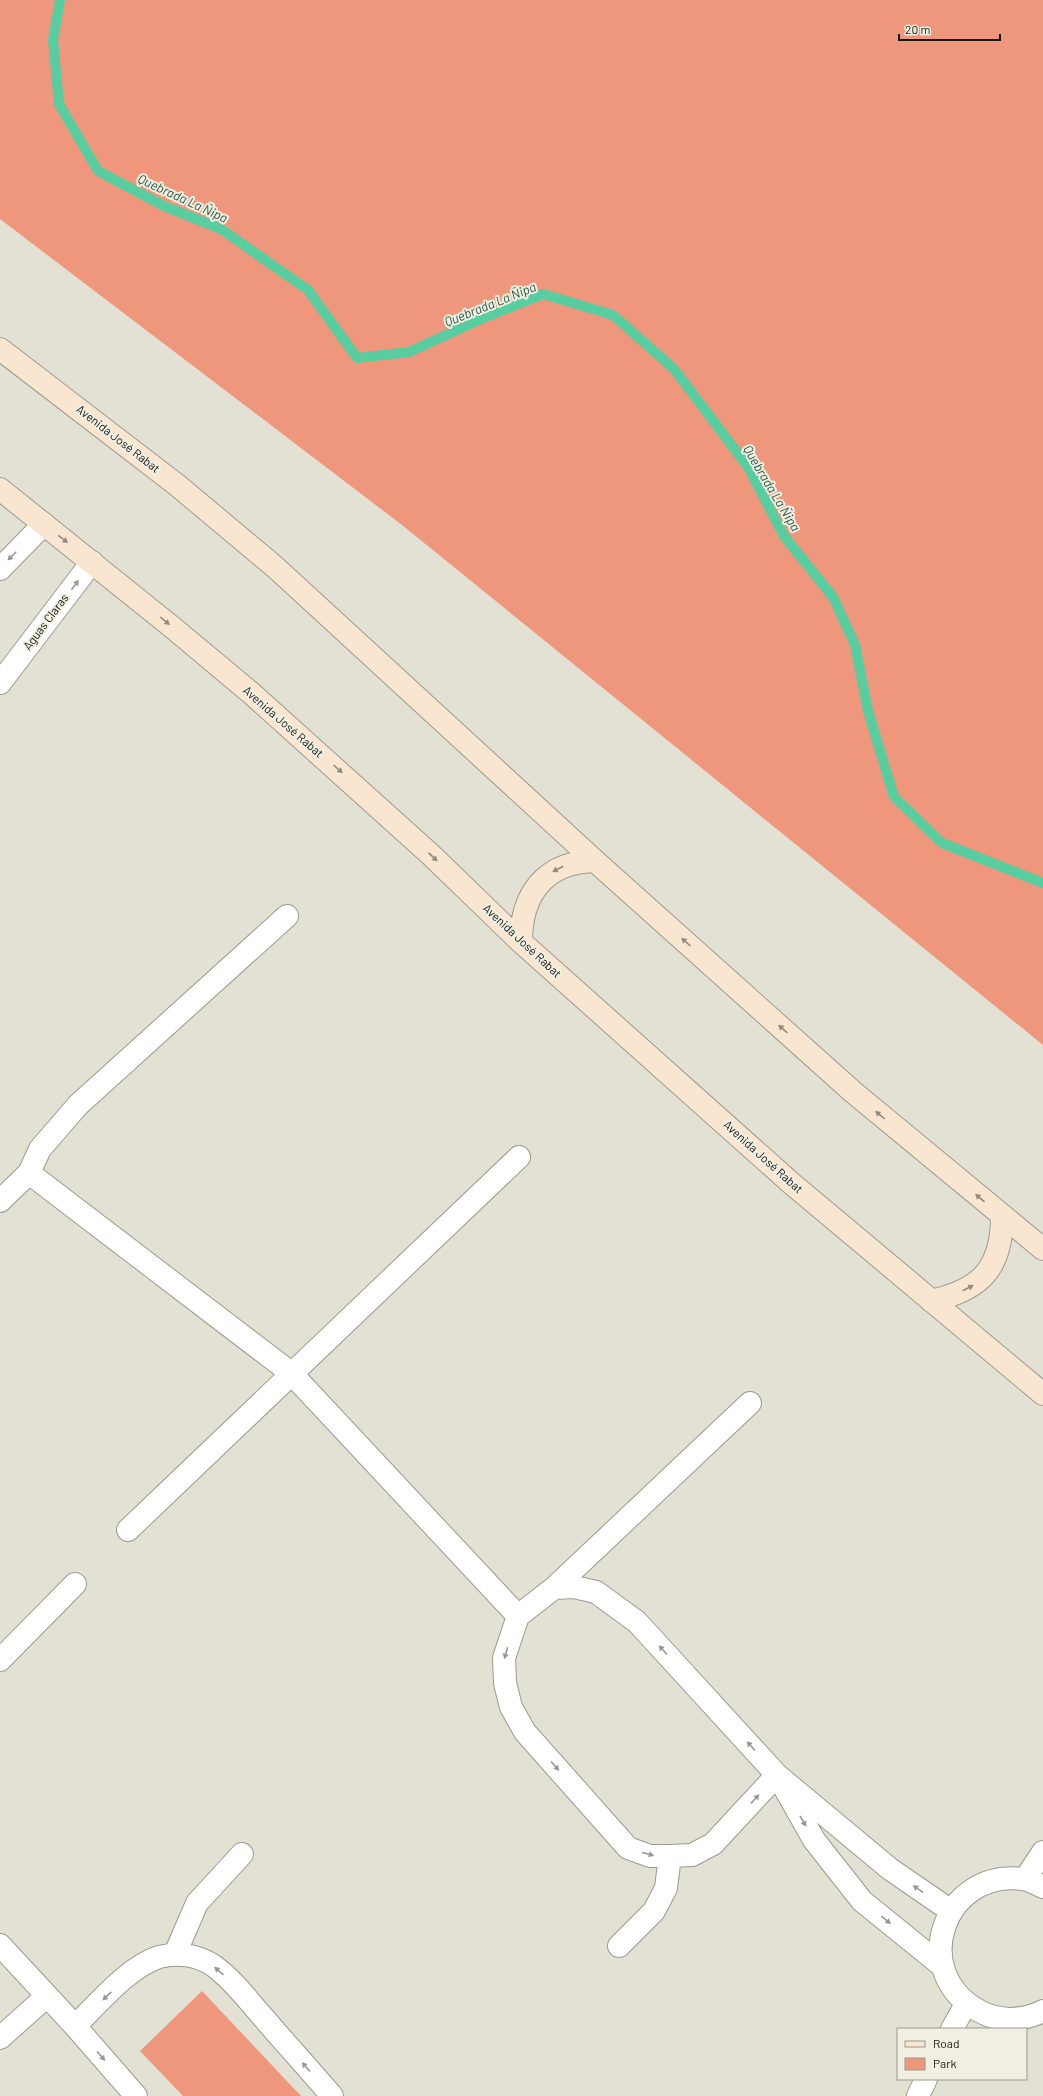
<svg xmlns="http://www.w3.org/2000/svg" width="1043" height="2096" viewBox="0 0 1043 2096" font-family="Barlow,sans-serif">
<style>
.green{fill:#ee977c}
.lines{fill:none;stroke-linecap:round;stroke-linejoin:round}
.stream{stroke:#57cda0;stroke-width:10}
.street-casing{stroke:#9c9a8e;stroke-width:24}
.secondary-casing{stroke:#9c9a8e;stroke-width:24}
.street{stroke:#fff;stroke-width:22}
.secondary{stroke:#f8e6d1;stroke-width:22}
.oneway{fill:#93897c}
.oneway2{fill:#979795}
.labels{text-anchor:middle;stroke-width:4;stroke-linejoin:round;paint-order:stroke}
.street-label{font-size:12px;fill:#181813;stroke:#f0efe1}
.water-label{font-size:13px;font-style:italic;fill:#295946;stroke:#f0efe1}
</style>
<rect width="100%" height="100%" fill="#e3e1d4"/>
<path class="green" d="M 0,0 L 1043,0 L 1043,1045 L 402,525 L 0,219 Z
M 202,1991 L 301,2096 L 183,2096 L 140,2051 Z"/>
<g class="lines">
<path class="stream" d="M 60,0 L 53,40 L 59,104 L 98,171 L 164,206 L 221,229 L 308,290 L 357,358 L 409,352 L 483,318 L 543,294 L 613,315 L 674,369 L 748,467 L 784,536 L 833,597 L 855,645 L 868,711 L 894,797 L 942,843 L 1043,883"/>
<defs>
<path id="street" d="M 0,569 L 44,524
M 0,683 L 92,562
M 29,1173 L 291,1373 L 518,1616
M 0,1201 L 29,1173 L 40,1149 L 78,1105 L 287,916
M 128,1530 L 519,1157
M 554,1588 L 750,1403
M 0,1660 L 75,1584
M 777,1775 L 713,1844 L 692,1855 L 670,1856 L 650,1856 L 628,1848 L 525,1732 L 511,1707 L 505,1683 L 504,1658 L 518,1616 L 554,1588 L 574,1587 L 596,1592 L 637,1622 L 777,1775 L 890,1869 L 951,1911
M 784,1787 L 814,1840 L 862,1901 L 941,1965
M 1025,1879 L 1043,1852
M 1043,1887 C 1037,1884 1030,1880 1023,1879 C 943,1869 908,1972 979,2011 C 999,2022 1023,2021 1043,2011
M 0,1945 L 75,2026 L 136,2096
M 619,1946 L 654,1911 L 666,1888 L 670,1856
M 175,1954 L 197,1903 L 242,1854
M 75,2026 C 98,2004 128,1967 159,1957 C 177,1952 198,1955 214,1966 C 233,1980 247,1999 262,2016 C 285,2043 309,2069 332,2096
M 952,2029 L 966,2004
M 0,2038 L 47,1996
M 918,2096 L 926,2079"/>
<path id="secondary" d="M 0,349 L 177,485 L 275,567 L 595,861 L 853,1092 L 1043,1249
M 0,489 L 172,627 L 251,693 L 430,854 L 521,942 L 791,1183 L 1043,1394
M 521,942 C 521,893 546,862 595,861
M 931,1301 C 981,1290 1002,1268 1002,1216"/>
</defs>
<use href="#street" class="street-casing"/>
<use href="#secondary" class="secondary-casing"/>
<use href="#street" class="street"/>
<use href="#secondary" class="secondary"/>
</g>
<defs><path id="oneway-solid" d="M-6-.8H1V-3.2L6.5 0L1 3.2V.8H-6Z"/></defs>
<g class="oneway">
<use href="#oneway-solid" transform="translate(63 539) rotate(38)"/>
<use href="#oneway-solid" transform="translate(165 621) rotate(39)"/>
<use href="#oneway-solid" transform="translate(338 769) rotate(42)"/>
<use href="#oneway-solid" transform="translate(433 857) rotate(44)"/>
<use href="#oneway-solid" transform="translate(558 869) rotate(153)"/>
<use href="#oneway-solid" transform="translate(686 942) rotate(-138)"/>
<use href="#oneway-solid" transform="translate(783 1029) rotate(-138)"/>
<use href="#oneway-solid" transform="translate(880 1115) rotate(-140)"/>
<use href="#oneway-solid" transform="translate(980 1198) rotate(-140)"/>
<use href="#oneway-solid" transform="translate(968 1288) rotate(-27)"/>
</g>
<g class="oneway2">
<use href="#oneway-solid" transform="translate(12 556) rotate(135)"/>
<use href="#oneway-solid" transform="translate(75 585) rotate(-53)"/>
<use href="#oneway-solid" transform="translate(663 1650) rotate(-132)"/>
<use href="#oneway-solid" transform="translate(506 1653) rotate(106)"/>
<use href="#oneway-solid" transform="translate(751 1746) rotate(-132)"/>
<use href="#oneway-solid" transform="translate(555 1766) rotate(49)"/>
<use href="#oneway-solid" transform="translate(755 1799) rotate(-47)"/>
<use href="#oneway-solid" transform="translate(803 1821) rotate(60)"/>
<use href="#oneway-solid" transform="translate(648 1854) rotate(15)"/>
<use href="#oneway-solid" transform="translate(918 1889) rotate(-146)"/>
<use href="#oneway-solid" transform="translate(886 1920) rotate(39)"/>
<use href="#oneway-solid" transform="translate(219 1971) rotate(-139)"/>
<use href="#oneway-solid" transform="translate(107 1996) rotate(136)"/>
<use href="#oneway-solid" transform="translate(101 2056) rotate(49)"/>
<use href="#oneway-solid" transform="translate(306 2067) rotate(-131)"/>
</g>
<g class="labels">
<g class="street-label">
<text transform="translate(118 439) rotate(38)" y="4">Avenida José Rabat</text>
<text transform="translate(46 622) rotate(-53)" y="4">Aguas Claras</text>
<text transform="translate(283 722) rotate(41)" y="4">Avenida José Rabat</text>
<text transform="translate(522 941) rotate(43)" y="4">Avenida José Rabat</text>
<text transform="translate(763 1157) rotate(42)" y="4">Avenida José Rabat</text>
</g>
<g class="water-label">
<text transform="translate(183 198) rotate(25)" y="5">Quebrada La Ñipa</text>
<text transform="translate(490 304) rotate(-22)" y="5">Quebrada La Ñipa</text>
<text transform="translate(772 488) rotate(59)" y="5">Quebrada La Ñipa</text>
</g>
</g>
<rect x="897" y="2028" width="130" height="52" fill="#f0efe1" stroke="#9a998f"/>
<rect x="905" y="2041" width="20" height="6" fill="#f8e6d1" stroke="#9a998f"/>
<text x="933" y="2048" font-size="12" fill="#181813">Road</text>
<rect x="905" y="2058" width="20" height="12" fill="#ee977c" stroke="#9a998f"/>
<text x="933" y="2068" font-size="12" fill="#181813">Park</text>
<path d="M899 34v6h101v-6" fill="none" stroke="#181813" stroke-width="2"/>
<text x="905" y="34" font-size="12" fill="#181813" stroke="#f0efe1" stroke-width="3" paint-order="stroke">20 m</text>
</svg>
